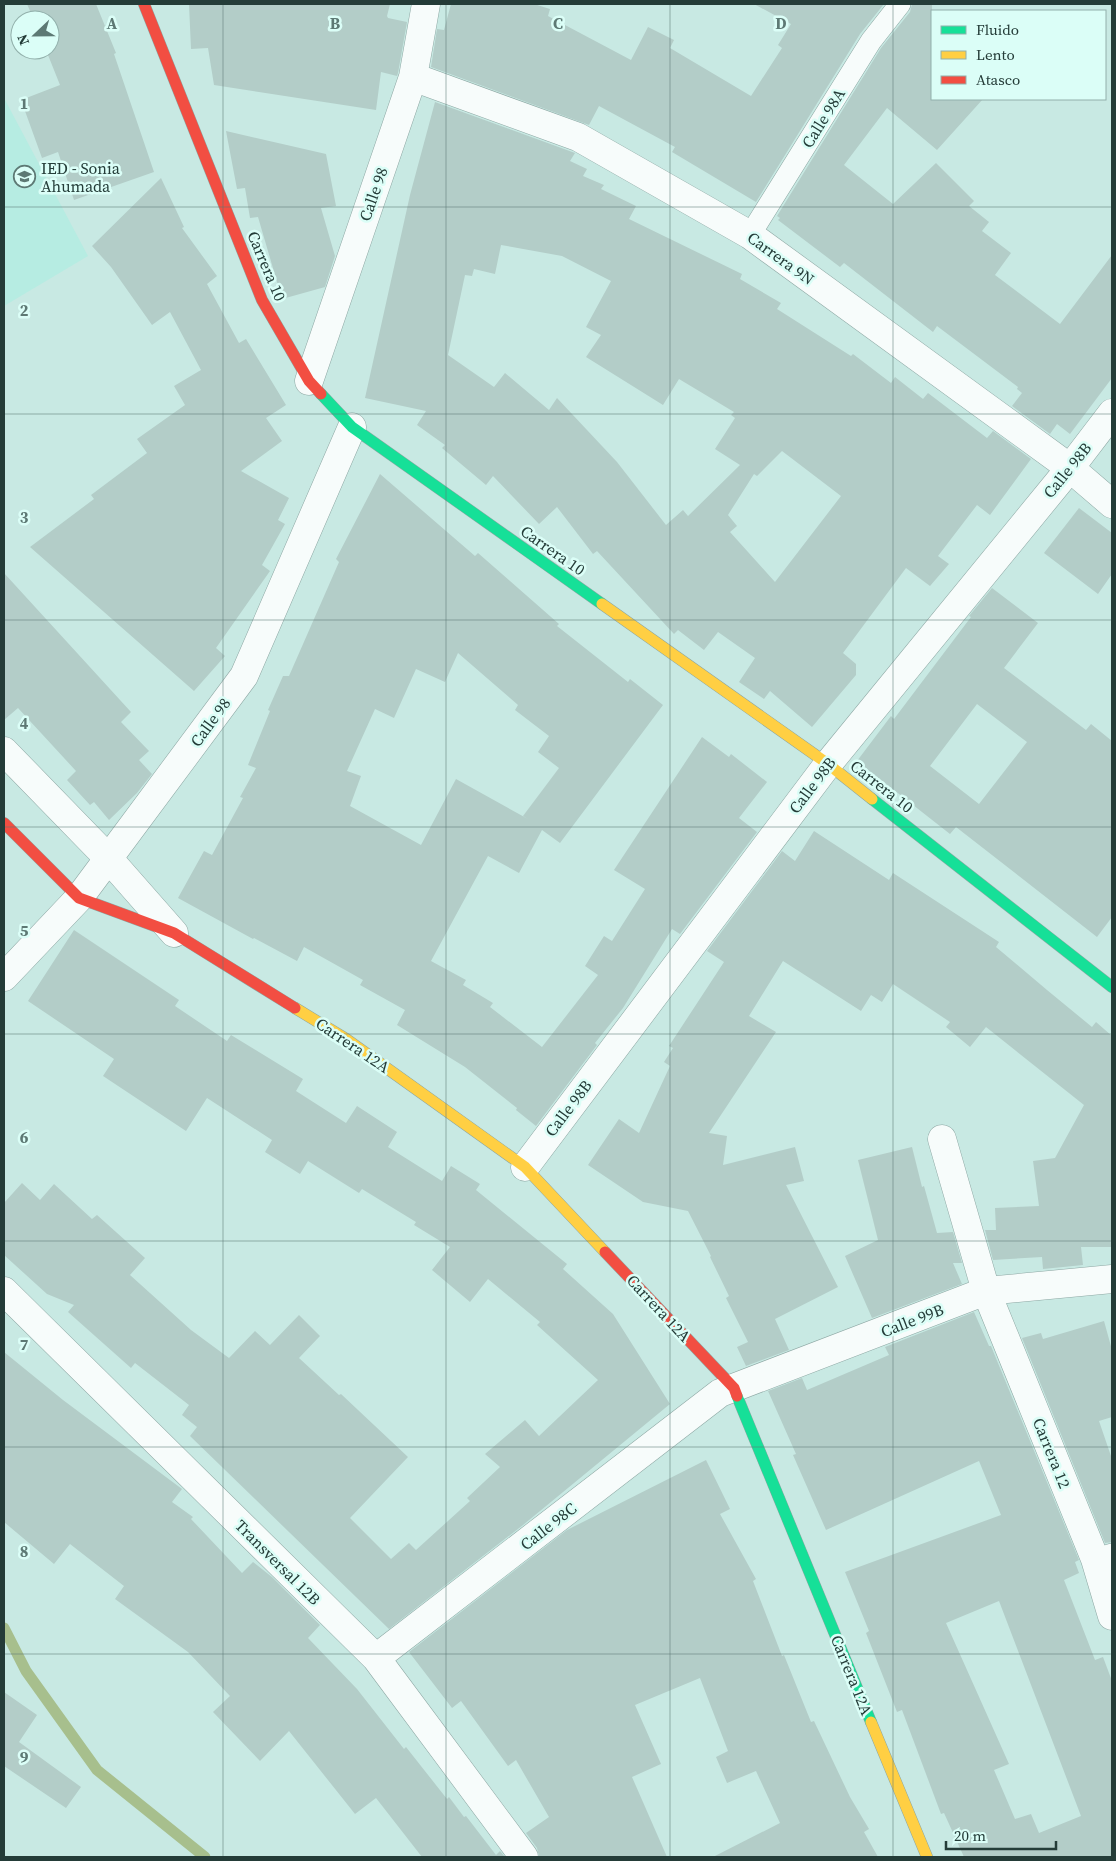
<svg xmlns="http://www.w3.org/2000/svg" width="1116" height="1861" viewBox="0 0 1116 1861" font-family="'Source Serif 4',serif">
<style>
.built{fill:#b6ece2}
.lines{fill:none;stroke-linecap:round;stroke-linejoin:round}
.stream{stroke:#a7bf8d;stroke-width:11}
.building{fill:#b3cdc8;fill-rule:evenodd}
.lane-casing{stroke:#8da7a3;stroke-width:22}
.street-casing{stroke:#8da7a3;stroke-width:29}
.fast-casing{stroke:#8da7a3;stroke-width:12}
.slow-casing{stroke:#8da7a3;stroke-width:12}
.jam-casing{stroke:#8da7a3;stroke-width:12}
.lane{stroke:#f7fcfb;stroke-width:21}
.street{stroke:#f7fcfb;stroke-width:28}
.fast{stroke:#16e098;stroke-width:11}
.slow{stroke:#ffcf43;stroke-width:11}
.jam{stroke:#f24e42;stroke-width:11}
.grid{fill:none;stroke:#5d7974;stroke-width:1;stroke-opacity:0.55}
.labels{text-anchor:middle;stroke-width:5;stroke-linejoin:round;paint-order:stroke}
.street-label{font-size:16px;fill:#243c38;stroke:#dbfef7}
.poi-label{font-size:16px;fill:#243c38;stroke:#dbfef7;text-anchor:start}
.grid-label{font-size:16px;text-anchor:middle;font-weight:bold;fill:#5d7974;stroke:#dbfef7;stroke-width:5;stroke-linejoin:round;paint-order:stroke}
</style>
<rect width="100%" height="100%" fill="#c8e9e3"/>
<path class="built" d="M 4,98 L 88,256 L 4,306 Z"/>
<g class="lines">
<path class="stream" d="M 4,1628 L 26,1671 L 97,1770 L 205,1857"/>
</g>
<path class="building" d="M 27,4 L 96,4 L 116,53 L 114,54 L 154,172 L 74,200 L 58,152 L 42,158 L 21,100 L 60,85 L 46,50 L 50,50 L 50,20 L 34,20 Z
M 189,4 L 390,4 L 387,16 L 388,18 L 407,22 L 398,73 L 397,76 L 381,72 L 376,110 L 214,85 L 208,48 L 191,49 Z
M 451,4 L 534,4 L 550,9 L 548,16 L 631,60 L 648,27 L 674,40 L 670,48 L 751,96 L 782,48 L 778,45 L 791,24 L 754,4 L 884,4 L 860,34 L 756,202 L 672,152 L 675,147 L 599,106 L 589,125 L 431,67 L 437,29 L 444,30 Z
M 912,4 L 932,4 L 932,99 L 983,99 L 937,150 L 887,108 L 844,165 L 893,204 L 936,163 L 974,201 L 969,206 L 989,222 L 982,231 L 1011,253 L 995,275 L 1060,324 L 1112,255 L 1112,378 L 1070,434 L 1057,424 L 1050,434 L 1012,406 L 1022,393 L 1017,389 L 1018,387 L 937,326 L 933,332 L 844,263 L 840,267 L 778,220 L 780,218 L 777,216 L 881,48 L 910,12 Z
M 435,102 L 575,153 L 570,161 L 587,169 L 583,176 L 604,185 L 601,189 L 636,206 L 629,219 L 742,274 L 740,279 L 781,303 L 777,309 L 851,356 L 853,354 L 891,383 L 895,377 L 923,399 L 928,393 L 987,438 L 993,431 L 1031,459 L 990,515 L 977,505 L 938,556 L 949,564 L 930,586 L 906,568 L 843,653 L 856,664 L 856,675 L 812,727 L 770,691 L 764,699 L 739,682 L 755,658 L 718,632 L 704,650 L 678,630 L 674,634 L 597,551 L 593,554 L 557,507 L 539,524 L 493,476 L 486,485 L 442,448 L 445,445 L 417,425 L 426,411 L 365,398 L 410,195 ZM 501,245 L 562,256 L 611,281 L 586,327 L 601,335 L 586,357 L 663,405 L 679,379 L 734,412 L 731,415 L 735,418 L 715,449 L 740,465 L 688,516 L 683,510 L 666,525 L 617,462 L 557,398 L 549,410 L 505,373 L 494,387 L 448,355 L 465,275 L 472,276 L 474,269 L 495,274 ZM 782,451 L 841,496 L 775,582 L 730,532 L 737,526 L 728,515 L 754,474 L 757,476 Z
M 226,131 L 326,154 L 336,206 L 321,208 L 335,256 L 325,287 L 282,299 L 258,217 L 250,218 L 245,188 L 237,189 Z
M 161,178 L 184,227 L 182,228 L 217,276 L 207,284 L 239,343 L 246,339 L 286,405 L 266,418 L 282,441 L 241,471 L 289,498 L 278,520 L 285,524 L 262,565 L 270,571 L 216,648 L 225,656 L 194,691 L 30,547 L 94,499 L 91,495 L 147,453 L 137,439 L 185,405 L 174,386 L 201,370 L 170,312 L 152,325 L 111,267 L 92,246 Z
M 380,474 L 475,556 L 478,553 L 559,624 L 557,626 L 628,682 L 630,679 L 663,705 L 560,843 L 542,830 L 519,873 L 488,856 L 431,961 L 466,980 L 463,985 L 493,1003 L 490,1007 L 542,1047 L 598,975 L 585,966 L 604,936 L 612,941 L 645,889 L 614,870 L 702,737 L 729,757 L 731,754 L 767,782 L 739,818 L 757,832 L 680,934 L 672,929 L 623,1008 L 595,1043 L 597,1045 L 536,1126 L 516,1110 L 517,1108 L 465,1067 L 397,1025 L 405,1010 L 360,985 L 363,980 L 304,947 L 297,961 L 254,938 L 253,939 L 178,898 L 204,851 L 212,855 L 243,798 L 240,797 L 256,768 L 248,765 L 270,711 L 268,710 L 283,676 L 289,676 L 339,562 L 336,559 ZM 458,653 L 518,705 L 515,710 L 549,736 L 538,752 L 559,768 L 523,816 L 528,819 L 456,779 L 421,845 L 350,806 L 361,776 L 347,771 L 375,709 L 394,718 L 416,669 L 445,682 Z
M 1079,508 L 1112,533 L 1112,574 L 1098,594 L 1044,553 Z
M 4,573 L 131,712 L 121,722 L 149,751 L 139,760 L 152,774 L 137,793 L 109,820 L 94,802 L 90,805 L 67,780 L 76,771 L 18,708 L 4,720 Z
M 992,588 L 1038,623 L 1004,668 L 1086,730 L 1091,724 L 1112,741 L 1112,917 L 1097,937 L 956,827 L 950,834 L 857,761 L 891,716 L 894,719 L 971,617 L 969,616 ZM 977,704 L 1027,742 L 979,804 L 930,766 Z
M 814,831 L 889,880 L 893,873 L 999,942 L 996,947 L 1047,990 L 1092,1027 L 1096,1022 L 1112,1036 L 1112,1247 L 1081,1247 L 1083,1265 L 1043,1269 L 1042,1257 L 993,1260 L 985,1230 L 996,1230 L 995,1208 L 1039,1206 L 1033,1161 L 1055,1158 L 1084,1105 L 986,1027 L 970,1047 L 946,1027 L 950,1022 L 893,984 L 882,1002 L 871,995 L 861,1011 L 783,961 L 749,1016 L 776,1032 L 709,1133 L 727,1136 L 723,1165 L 795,1147 L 804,1181 L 786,1185 L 838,1287 L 775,1319 L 789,1350 L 746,1366 L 737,1347 L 748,1342 L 726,1298 L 729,1296 L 710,1257 L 711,1256 L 688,1211 L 643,1202 L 588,1165 L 619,1119 L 639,1133 L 670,1066 L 664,1062 L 673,1048 L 669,1046 L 724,962 L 707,951 L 782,851 L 795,861 Z
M 74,930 L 179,1000 L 175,1006 L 227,1041 L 231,1035 L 303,1079 L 296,1091 L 346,1123 L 357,1106 L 397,1132 L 388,1147 L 442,1181 L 451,1166 L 480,1184 L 476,1190 L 567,1264 L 563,1269 L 613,1314 L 670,1404 L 523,1525 L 389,1629 L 190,1436 L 197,1427 L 182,1415 L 189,1405 L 135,1363 L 131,1368 L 68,1312 L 74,1305 L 47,1294 L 4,1255 L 4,1203 L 22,1183 L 40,1200 L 54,1184 L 92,1219 L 97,1215 L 145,1258 L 130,1275 L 191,1330 L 229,1358 L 255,1331 L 270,1345 L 299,1315 L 320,1336 L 299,1358 L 339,1395 L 341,1394 L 408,1457 L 350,1518 L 391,1559 L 409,1543 L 416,1550 L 470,1501 L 467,1498 L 500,1467 L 485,1454 L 525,1420 L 539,1436 L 598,1380 L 537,1325 L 540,1322 L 488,1279 L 470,1302 L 432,1270 L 450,1247 L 414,1225 L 416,1222 L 362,1189 L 359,1193 L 308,1161 L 300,1174 L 265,1152 L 272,1140 L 207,1098 L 186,1131 L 103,1076 L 114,1059 L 28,1001 Z
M 912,1147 L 922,1187 L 924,1186 L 937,1233 L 953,1232 L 962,1263 L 953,1263 L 962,1284 L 872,1318 L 845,1256 L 878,1240 L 858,1160 Z
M 974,1312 L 989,1346 L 991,1346 L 1079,1560 L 1075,1562 L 1079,1573 L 1064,1580 L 1095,1660 L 1103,1657 L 1112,1681 L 1112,1857 L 964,1857 L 944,1813 L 941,1814 L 902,1710 L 897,1712 L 866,1633 L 869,1631 L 845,1572 L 1001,1515 L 979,1461 L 826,1530 L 793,1455 L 796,1454 L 768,1391 L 802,1378 L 807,1390 L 889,1355 L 885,1347 ZM 999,1601 L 1081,1816 L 1039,1833 L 1031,1814 L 1015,1819 L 994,1770 L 1009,1764 L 946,1623 Z
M 1104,1321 L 1112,1350 L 1112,1417 L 1099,1421 L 1112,1459 L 1112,1542 L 1105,1543 L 1022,1338 L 1041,1333 L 1043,1339 Z
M 4,1352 L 63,1400 L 182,1489 L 172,1502 L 193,1517 L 191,1519 L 242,1573 L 253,1562 L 272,1577 L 320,1625 L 308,1638 L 357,1689 L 404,1749 L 406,1747 L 447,1799 L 449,1797 L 464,1817 L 466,1816 L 496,1855 L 500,1851 L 505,1857 L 422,1857 L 376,1798 L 355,1814 L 289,1731 L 260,1761 L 213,1712 L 230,1696 L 188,1652 L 115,1599 L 124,1586 L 70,1544 L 54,1564 L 4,1522 Z
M 706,1460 L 730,1509 L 720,1514 L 756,1579 L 753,1581 L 782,1656 L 784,1655 L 811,1722 L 814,1721 L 850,1797 L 869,1829 L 864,1832 L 878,1857 L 713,1857 L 780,1823 L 756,1771 L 727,1783 L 716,1757 L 728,1751 L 700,1678 L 635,1705 L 661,1764 L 632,1777 L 667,1857 L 539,1857 L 537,1848 L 526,1833 L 549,1817 L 516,1760 L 508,1766 L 461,1701 L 452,1708 L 409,1652 L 567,1530 Z
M 4,1692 L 37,1715 L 19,1742 L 81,1787 L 66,1808 L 4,1766 Z"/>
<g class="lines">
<defs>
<path id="lane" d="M 750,235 L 871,41 L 900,4
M 1095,1559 L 1112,1554"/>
<path id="street" d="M 413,77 L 578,137 L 750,235 L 1070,468 L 1112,504
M 309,381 L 413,77 L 426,4
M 4,751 L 109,859 L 174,933
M 4,977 L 79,898 L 244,676 L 352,427
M 942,1139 L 986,1291 L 1095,1559 L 1112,1616
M 525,1167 L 828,764 L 1070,468 L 1112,413
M 4,1291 L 376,1658 L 524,1857
M 376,1658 L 720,1393 L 986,1291 L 1112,1279"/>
<path id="fast" d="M 321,394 L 352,427 L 602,604
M 872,799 L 1112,987
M 737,1396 L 871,1722"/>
<path id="slow" d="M 602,604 L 828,764 L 872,799
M 295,1008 L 346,1039 L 525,1167 L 605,1252
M 871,1722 L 927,1857"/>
<path id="jam" d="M 144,4 L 262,300 L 309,381 L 321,394
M 4,823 L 79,898 L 174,933 L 295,1008
M 605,1252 L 734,1388 L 737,1396"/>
</defs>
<use href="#lane" class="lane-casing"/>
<use href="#street" class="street-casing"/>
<use href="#fast" class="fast-casing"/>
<use href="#slow" class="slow-casing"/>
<use href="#jam" class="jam-casing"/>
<use href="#lane" class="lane"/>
<use href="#street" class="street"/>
<use href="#fast" class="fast"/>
<use href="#slow" class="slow"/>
<use href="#jam" class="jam"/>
</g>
<path class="grid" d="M 223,4 L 223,1857M 446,4 L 446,1857M 670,4 L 670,1857M 893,4 L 893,1857M 4,207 L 1112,207M 4,414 L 1112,414M 4,620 L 1112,620M 4,827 L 1112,827M 4,1034 L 1112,1034M 4,1241 L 1112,1241M 4,1447 L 1112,1447M 4,1654 L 1112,1654"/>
<defs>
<symbol id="school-ring" viewBox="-11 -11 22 22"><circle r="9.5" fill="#dbfef7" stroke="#5d7974" stroke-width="1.5"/><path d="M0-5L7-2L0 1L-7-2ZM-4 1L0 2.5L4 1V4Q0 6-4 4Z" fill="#5d7974"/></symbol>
</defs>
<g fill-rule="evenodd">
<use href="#school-ring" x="12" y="164" width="25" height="25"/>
</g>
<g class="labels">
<g class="street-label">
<text transform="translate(823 118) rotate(-58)" y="6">Calle 98A</text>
<text transform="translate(373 194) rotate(-71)" y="6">Calle 98</text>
<text transform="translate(781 258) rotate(36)" y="6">Carrera 9N</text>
<text transform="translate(267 266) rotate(67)" y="6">Carrera 10</text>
<text transform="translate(1067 470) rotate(-51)" y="6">Calle 98B</text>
<text transform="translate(553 550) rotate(35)" y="6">Carrera 10</text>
<text transform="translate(210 722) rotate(-54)" y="6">Calle 98</text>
<text transform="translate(812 785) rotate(-53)" y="6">Calle 98B</text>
<text transform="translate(882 786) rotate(38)" y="6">Carrera 10</text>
<text transform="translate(353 1045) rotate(34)" y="6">Carrera 12A</text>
<text transform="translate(568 1108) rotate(-53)" y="6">Calle 98B</text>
<text transform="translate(659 1308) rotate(47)" y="6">Carrera 12A</text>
<text transform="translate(912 1320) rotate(-21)" y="6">Calle 99B</text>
<text transform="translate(1052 1453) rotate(68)" y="6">Carrera 12</text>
<text transform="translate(548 1526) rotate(-38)" y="6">Calle 98C</text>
<text transform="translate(278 1562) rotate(45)" y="6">Transversal 12B</text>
<text transform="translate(852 1675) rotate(68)" y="6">Carrera 12A</text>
</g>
<g class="poi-label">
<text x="41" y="174">IED - Sonia<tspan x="41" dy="18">Ahumada</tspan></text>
</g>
</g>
<g class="grid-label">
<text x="112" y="29">A</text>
<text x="335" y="29">B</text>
<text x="558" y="29">C</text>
<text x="781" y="29">D</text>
<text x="24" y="109">1</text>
<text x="24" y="316">2</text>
<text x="24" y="523">3</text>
<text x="24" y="729">4</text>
<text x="24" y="936">5</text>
<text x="24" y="1143">6</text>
<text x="24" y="1350">7</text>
<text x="24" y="1557">8</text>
<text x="24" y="1763">9</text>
</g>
<rect width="1116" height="1861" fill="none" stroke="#243c38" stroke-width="10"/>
<rect x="931" y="10" width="175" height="90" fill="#dbfef7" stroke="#92b0ab"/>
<rect x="941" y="26" width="25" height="8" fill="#16e098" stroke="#92b0ab"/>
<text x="976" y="35" font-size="15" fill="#243c38">Fluido</text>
<rect x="941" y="51" width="25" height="8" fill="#ffcf43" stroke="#92b0ab"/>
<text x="976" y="60" font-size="15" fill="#243c38">Lento</text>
<rect x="941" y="76" width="25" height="8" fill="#f24e42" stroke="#92b0ab"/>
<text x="976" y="85" font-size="15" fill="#243c38">Atasco</text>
<g transform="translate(35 35) rotate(248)"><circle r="24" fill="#dbfef7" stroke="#92b0ab"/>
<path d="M0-4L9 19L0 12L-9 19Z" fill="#5d7974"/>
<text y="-8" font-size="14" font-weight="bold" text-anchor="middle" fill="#243c38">N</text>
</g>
<path d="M946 1841v8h110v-8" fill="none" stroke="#243c38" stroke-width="2.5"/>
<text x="954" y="1841" font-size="15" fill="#243c38" stroke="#dbfef7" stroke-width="4" paint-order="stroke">20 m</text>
</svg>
